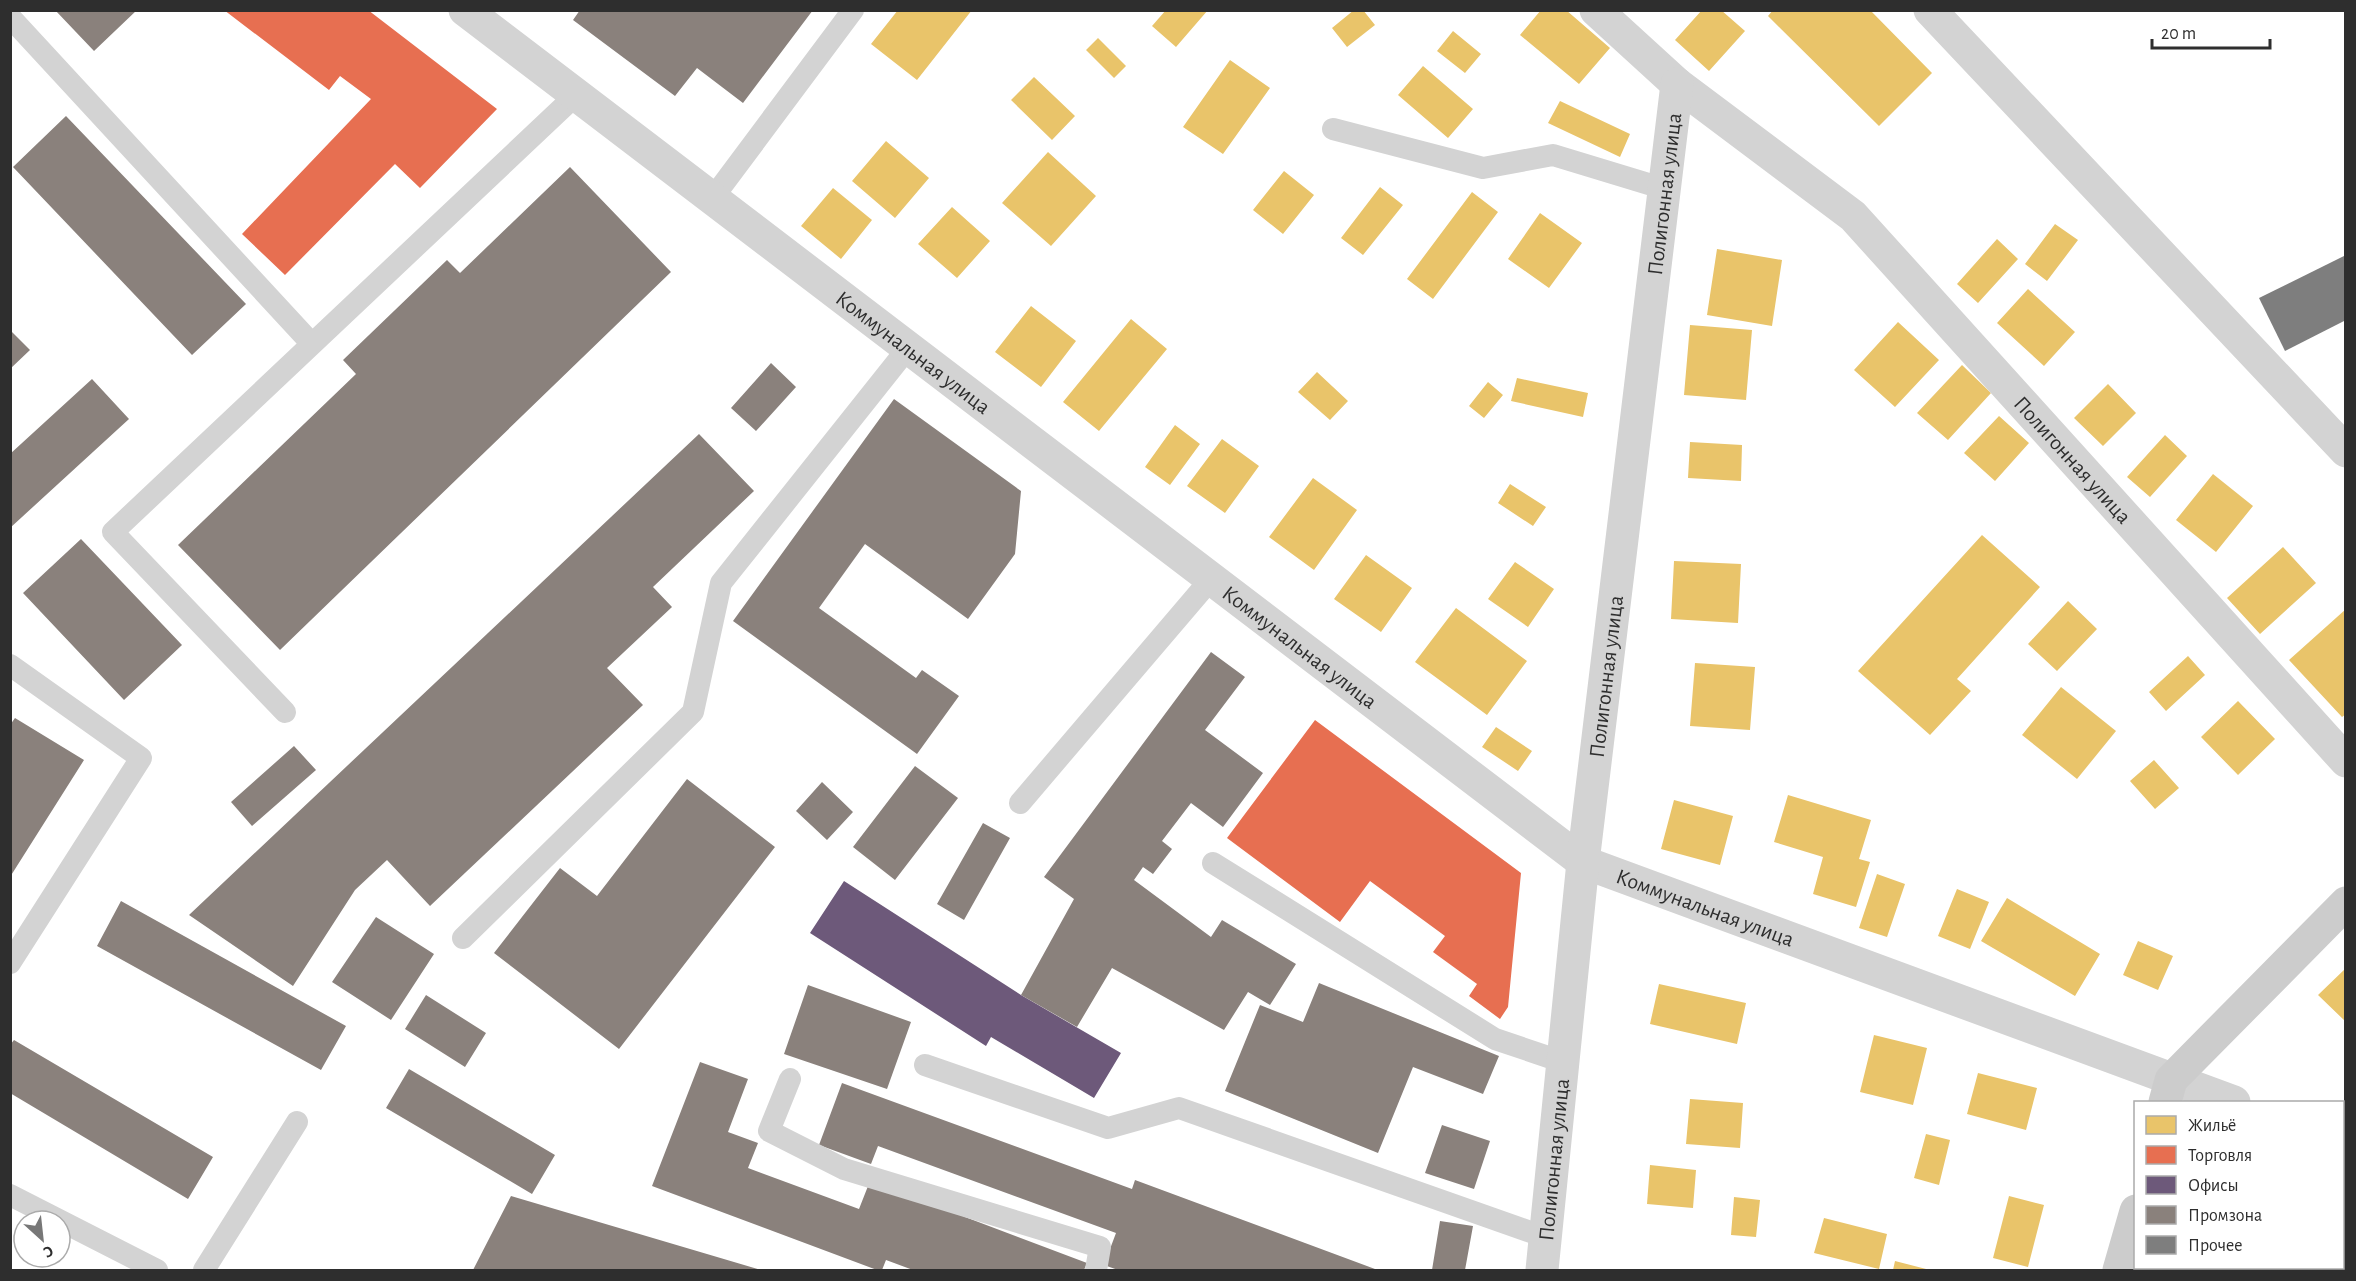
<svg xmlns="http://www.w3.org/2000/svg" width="2356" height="1281" viewBox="0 0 2356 1281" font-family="'Alegreya Sans',sans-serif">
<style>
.homes{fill:#e9c46a}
.shops{fill:#e76f51}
.offices{fill:#6d597a}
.industry{fill:#8a817c}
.building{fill:#7e7e7e}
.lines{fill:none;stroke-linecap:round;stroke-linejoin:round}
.service{stroke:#d3d3d3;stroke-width:22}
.minor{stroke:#d3d3d3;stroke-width:33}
.secondary{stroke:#ccc;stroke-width:33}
.labels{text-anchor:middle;stroke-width:6;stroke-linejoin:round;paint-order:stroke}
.street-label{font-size:22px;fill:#2e2e2e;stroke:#fff}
</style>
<rect width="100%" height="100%" fill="#fff"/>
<path class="homes" d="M 898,10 L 972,10 L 917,80 L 871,44 Z
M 1166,10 L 1208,10 L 1176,47 L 1152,26 Z
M 1354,10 L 1363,10 L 1375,25 L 1347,47 L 1332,28 Z
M 1541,10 L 1566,10 L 1610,48 L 1579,84 L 1520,35 Z
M 1702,10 L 1721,10 L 1745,31 L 1709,71 L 1675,40 Z
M 1773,10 L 1870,10 L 1932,73 L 1879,126 L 1768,16 Z
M 1453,31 L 1481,54 L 1465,73 L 1437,51 Z
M 1098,38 L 1126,66 L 1114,78 L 1086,50 Z
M 1230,60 L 1270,88 L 1223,154 L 1183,127 Z
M 1423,66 L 1473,109 L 1448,138 L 1398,95 Z
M 1034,77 L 1075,116 L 1052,140 L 1011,100 Z
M 1560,101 L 1630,134 L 1620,157 L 1548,123 Z
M 886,141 L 929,178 L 895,218 L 852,181 Z
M 1048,152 L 1096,196 L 1051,246 L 1002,203 Z
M 1284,171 L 1314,195 L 1283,234 L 1253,210 Z
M 1380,187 L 1403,205 L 1363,255 L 1341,238 Z
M 833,188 L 872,220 L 841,259 L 801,226 Z
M 1472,192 L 1498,212 L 1433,299 L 1407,279 Z
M 952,207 L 990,241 L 957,278 L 918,244 Z
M 1540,213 L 1582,243 L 1549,288 L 1508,259 Z
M 2055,224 L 2078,240 L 2047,281 L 2025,264 Z
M 1997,239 L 2018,259 L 1978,303 L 1957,284 Z
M 1717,249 L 1782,260 L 1772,326 L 1707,315 Z
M 2028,289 L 2075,332 L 2044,366 L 1997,323 Z
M 1031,306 L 1076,341 L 1041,387 L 995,352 Z
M 1131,319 L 1167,349 L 1099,431 L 1063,402 Z
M 1898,322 L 1939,360 L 1895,407 L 1854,370 Z
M 1690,325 L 1752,330 L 1746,400 L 1684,395 Z
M 1962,365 L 1991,393 L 1948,440 L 1917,413 Z
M 1317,372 L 1348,401 L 1330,420 L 1298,392 Z
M 1517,378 L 1588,393 L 1583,417 L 1511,401 Z
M 1488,382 L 1503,395 L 1484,418 L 1469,406 Z
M 2108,384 L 2136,413 L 2103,446 L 2074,418 Z
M 1999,416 L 2029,443 L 1995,481 L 1964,453 Z
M 1175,425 L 1200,444 L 1170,485 L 1145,467 Z
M 2165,435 L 2187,456 L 2150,497 L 2127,477 Z
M 1222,439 L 1259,466 L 1225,513 L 1187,486 Z
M 1690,442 L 1742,445 L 1741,481 L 1688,478 Z
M 2213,474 L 2253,506 L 2216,552 L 2176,520 Z
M 1313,478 L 1357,510 L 1314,570 L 1269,537 Z
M 1510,484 L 1546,507 L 1533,526 L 1498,503 Z
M 1982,535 L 2040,587 L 1957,679 L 1971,691 L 1930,735 L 1858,671 Z
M 2283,547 L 2316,583 L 2260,634 L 2227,598 Z
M 1366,555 L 1412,588 L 1381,632 L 1334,599 Z
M 1674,561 L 1741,564 L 1738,623 L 1671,619 Z
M 1515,562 L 1554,589 L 1528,627 L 1488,599 Z
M 2068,601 L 2097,629 L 2057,671 L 2028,644 Z
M 1456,608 L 1527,661 L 1487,715 L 1415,662 Z
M 2346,609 L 2346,714 L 2342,717 L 2289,660 Z
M 2188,656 L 2205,675 L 2166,711 L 2149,692 Z
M 1695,663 L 1755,667 L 1750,730 L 1690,726 Z
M 2061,687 L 2116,731 L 2077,779 L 2022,735 Z
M 2238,701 L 2275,739 L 2238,775 L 2201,737 Z
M 1496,727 L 1532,751 L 1518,771 L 1482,747 Z
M 2154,760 L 2179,788 L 2155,809 L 2130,781 Z
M 1788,795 L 1871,820 L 1859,859 L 1870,862 L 1856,907 L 1813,894 L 1823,857 L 1774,842 Z
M 1674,800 L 1733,816 L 1720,865 L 1661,849 Z
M 1877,874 L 1905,884 L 1887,937 L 1859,928 Z
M 1957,889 L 1989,902 L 1970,949 L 1938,936 Z
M 2007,898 L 2100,954 L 2075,996 L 1981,941 Z
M 2138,941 L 2173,956 L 2158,990 L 2123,975 Z
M 2346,968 L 2346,1022 L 2318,995 Z
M 1659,984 L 1746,1003 L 1737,1044 L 1650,1024 Z
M 1874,1035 L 1927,1048 L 1913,1105 L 1860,1092 Z
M 1978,1073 L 2037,1088 L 2026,1130 L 1967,1114 Z
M 1690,1099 L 1743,1103 L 1740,1148 L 1686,1144 Z
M 1926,1134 L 1950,1140 L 1939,1185 L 1914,1178 Z
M 1650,1165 L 1696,1170 L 1693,1208 L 1647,1204 Z
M 2009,1196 L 2044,1205 L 2028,1267 L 1993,1258 Z
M 1734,1197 L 1760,1200 L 1756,1237 L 1731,1235 Z
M 1824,1218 L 1887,1234 L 1879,1269 L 1814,1253 Z
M 2342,1220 L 2346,1221 L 2346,1252 L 2343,1260 Z
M 1895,1261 L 1930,1270 L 1893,1270 Z
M 2228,1268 L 2260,1268 L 2259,1270 L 2227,1270 Z"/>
<path class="shops" d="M 224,10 L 368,10 L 497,109 L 420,188 L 395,164 L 285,275 L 242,234 L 371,99 L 340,76 L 329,90 Z
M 1315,720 L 1521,873 L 1508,1007 L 1500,1019 L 1469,996 L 1477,984 L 1433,952 L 1445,936 L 1370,881 L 1340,922 L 1227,838 Z"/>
<path class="offices" d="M 844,881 L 1021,995 L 1121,1053 L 1094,1098 L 991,1037 L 986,1046 L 810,933 Z"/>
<path class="industry" d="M 55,10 L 137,10 L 94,51 Z
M 580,10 L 813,10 L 743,103 L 697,68 L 675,96 L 573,20 Z
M 66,116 L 246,304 L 192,355 L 13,167 Z
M 570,167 L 671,272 L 280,650 L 178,545 L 356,374 L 343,360 L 447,260 L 460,273 Z
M 10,330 L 30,350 L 10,369 Z
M 771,363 L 796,387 L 756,431 L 731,408 Z
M 92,379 L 129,419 L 10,528 L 10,454 Z
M 894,399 L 1021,491 L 1015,554 L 968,619 L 865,544 L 819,608 L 916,678 L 922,670 L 959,696 L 917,754 L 733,621 Z
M 699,434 L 754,491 L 653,587 L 672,607 L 607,668 L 643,705 L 430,906 L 387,860 L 355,890 L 293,986 L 189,915 Z
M 81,539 L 182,645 L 124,700 L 23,593 Z
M 1211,652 L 1245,677 L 1205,730 L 1263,773 L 1223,827 L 1191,803 L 1162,841 L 1172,849 L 1153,874 L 1143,867 L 1134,880 L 1211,937 L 1222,920 L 1296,964 L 1270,1005 L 1248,992 L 1224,1030 L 1112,968 L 1077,1027 L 1021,995 L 1074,899 L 1044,877 Z
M 15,718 L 84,760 L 10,877 L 10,725 Z
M 294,746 L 316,770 L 252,826 L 231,802 Z
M 915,766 L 958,798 L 895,880 L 853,847 Z
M 687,779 L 775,847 L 619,1049 L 494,953 L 560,868 L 597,896 Z
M 822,782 L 853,812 L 827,840 L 796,811 Z
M 983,823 L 1010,838 L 964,920 L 937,904 Z
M 121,901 L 346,1026 L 321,1070 L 97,946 Z
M 376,917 L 434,954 L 391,1020 L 332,982 Z
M 1319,983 L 1499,1056 L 1483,1094 L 1413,1067 L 1378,1153 L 1225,1091 L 1260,1005 L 1303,1022 Z
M 808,985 L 911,1022 L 887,1089 L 784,1054 Z
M 426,995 L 486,1033 L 465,1067 L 405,1029 Z
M 14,1040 L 213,1157 L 188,1199 L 10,1093 L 10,1045 Z
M 700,1062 L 748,1079 L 728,1132 L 758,1143 L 748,1168 L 859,1209 L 870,1181 L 1087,1263 L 1084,1270 L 913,1270 L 886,1260 L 882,1270 L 877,1270 L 652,1186 Z
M 409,1069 L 555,1155 L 532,1194 L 386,1108 Z
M 842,1083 L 1132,1189 L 1135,1180 L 1375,1269 L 1118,1270 L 1104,1265 L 1116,1233 L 878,1146 L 871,1164 L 819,1145 Z
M 1442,1125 L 1490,1141 L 1474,1189 L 1425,1173 Z
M 511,1196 L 761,1270 L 473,1270 Z
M 1440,1221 L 1473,1226 L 1465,1270 L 1432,1270 Z"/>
<path class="building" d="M 2346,255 L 2346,320 L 2285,351 L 2259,298 Z"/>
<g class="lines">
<path class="service" d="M 10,17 L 312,344
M 1333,129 L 1483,168 L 1553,155 L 1665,189
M 712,199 L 853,10
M 10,665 L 141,758 L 10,963
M 285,712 L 113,532 L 576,95
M 1020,803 L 1211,579
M 1213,863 L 1495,1039 L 1563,1062
M 463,938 L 693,712 L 721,583 L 908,348
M 925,1065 L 1108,1128 L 1179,1108 L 1545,1237
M 790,1079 L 769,1131 L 844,1169 L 1100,1247 L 1096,1270
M 10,1195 L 157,1270
M 204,1270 L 297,1122"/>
<g class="minor">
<path id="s1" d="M 465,10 L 1583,862 L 2234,1102"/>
<path id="s2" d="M 1596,10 L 1677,84 L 1853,216 L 2346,761"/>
<path d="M 1930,10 L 2346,451"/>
<path d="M 2342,1142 L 2346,1143"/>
<path id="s3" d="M 1542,1270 L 1583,862 L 1677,84"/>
</g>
<path class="secondary" d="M 2165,1102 L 2171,1080 L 2346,903
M 2119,1270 L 2136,1211"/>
</g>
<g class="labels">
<g class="street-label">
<text dy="8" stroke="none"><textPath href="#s3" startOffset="1083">Полигонная улица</textPath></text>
<text dy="8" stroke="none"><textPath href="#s1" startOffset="564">Коммунальная улица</textPath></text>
<text dy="8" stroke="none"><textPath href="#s2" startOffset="658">Полигонная улица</textPath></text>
<text dy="8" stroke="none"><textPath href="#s1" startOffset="1050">Коммунальная улица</textPath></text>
<text dy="8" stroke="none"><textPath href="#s3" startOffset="597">Полигонная улица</textPath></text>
<text dy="8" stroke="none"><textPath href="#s1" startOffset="1536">Коммунальная улица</textPath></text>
<text dy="8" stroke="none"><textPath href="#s3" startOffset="111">Полигонная улица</textPath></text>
</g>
</g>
<rect width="2356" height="1281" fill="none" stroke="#2e2e2e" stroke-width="24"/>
<rect x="2134" y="1101" width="210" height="168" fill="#ffffff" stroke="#ababab" stroke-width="1.5"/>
<rect x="2146" y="1116" width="30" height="18" fill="#e9c46a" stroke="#ababab" stroke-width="1.5"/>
<text x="2188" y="1131" font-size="18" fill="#2e2e2e">Жильё</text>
<rect x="2146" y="1146" width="30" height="18" fill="#e76f51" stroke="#ababab" stroke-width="1.5"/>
<text x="2188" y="1161" font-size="18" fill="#2e2e2e">Торговля</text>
<rect x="2146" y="1176" width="30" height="18" fill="#6d597a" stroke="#ababab" stroke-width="1.5"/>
<text x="2188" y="1191" font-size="18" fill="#2e2e2e">Офисы</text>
<rect x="2146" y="1206" width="30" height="18" fill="#8a817c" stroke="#ababab" stroke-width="1.5"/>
<text x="2188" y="1221" font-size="18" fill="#2e2e2e">Промзона</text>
<rect x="2146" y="1236" width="30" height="18" fill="#7e7e7e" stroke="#ababab" stroke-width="1.5"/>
<text x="2188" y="1251" font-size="18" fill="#2e2e2e">Прочее</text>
<g transform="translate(42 1239) rotate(153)"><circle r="28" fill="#ffffff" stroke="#ababab" stroke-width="1.5"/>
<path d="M0-4.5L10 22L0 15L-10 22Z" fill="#777777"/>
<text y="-9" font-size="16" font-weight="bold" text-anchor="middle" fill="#2e2e2e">С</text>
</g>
<path d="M2152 39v9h118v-9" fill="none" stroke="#2e2e2e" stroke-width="3"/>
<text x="2161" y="39" font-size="18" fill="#2e2e2e" stroke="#ffffff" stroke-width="4.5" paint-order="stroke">20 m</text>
</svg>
